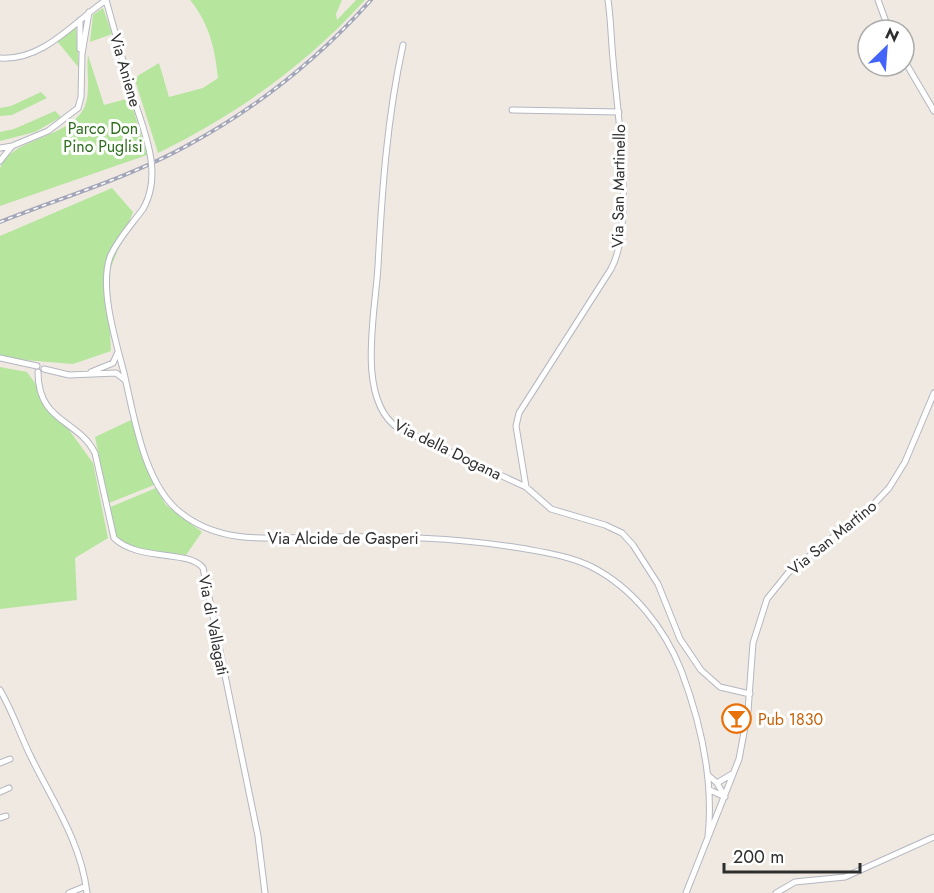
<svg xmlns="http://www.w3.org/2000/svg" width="934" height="893" viewBox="0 0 934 893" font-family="Jost,sans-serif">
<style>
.green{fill:#b6e59e}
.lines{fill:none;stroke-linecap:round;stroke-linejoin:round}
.minor-casing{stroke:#b4b7c1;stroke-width:7}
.minor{stroke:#fff;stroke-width:5}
.rail-casing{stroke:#a3a6b8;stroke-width:4}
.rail{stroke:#fff;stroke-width:1.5;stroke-dasharray:4.5;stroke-linecap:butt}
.minor-bridge-casing{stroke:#b4b7c1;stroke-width:7;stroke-linecap:butt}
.minor-bridge{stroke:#fff;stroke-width:5}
.labels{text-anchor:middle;stroke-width:6;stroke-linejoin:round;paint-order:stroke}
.street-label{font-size:16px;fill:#2e2e2e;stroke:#fff}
.park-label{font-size:16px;fill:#2c6e1b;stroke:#fff}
.food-label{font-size:16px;fill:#c56008;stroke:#fff;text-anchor:start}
</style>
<rect width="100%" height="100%" fill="#efe9e1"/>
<path class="green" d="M 190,0 L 342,0 L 336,14 L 337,20 L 356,0 L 365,0 C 305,66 237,114 158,153 L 135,80 L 139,75 L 159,63 L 169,97 L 203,88 L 218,78 C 215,48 209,23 190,0 Z
M 103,8 L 112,34 L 90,42 L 93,15 Z
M 76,27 L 79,68 L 57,41 Z
M 88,55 L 104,105 L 130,98 L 147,155 L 0,206 C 0,196 0,179 0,169 C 10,137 71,139 85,106 C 91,91 86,71 88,55 Z
M 41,92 L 47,98 L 12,115 L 0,116 L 0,108 L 11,106 Z
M 55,111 L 61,117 L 35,132 L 0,141 L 0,132 L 14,129 Z
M 112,188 L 133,212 L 107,277 L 111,351 L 73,364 L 0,358 L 0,236 Z
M 0,367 L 27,372 L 93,463 L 108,538 L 75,558 L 77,600 L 0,609 Z
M 131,420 L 154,485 L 109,503 L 95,437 Z
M 156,488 L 166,505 L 202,532 L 186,555 C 166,552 123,555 113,531 C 110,524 110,516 108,508 Z"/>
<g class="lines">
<defs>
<path id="minor" d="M 106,0 L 132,93
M 878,0 L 889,30
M 80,20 L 80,49
M 403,45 C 387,118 382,191 378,266 C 376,309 355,399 398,428 L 526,487 L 551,509 L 605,525 L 622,533 L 633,545 L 658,584 L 680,639 L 701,670 L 720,687 L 750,694
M 0,58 C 43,61 73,23 106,0
M 904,60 L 934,111
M 512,110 L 619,112
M 12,146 L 48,131 L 78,108 L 81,97 L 82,54 L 89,12
M 0,148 L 12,146 L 0,161
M 143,209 C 132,224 117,240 110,257 C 99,288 116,342 124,373 C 134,416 144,485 181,513 C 221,545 271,538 319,537 C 388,536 457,537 526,549 C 548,553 572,557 592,567 C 633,588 665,629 681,670 C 701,723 714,780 708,837
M 0,358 L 37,366
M 44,369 L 69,375 L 116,373 L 125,380
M 38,372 C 38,423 78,419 95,453 L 114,538 C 139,562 188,549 203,568 L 258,836 L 265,893
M 91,372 L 113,363 L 118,352
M 526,487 L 516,426 L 519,413 L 611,269 C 635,226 617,110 613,59 C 611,39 611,20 608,0
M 0,690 C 13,712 20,735 31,757 C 53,802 81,842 87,893
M 0,763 L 10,759
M 708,775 L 717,783 L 732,774
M 710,790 L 725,797 L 717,783
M 0,792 L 9,788
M 0,818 L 6,816
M 69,893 L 86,886
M 686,893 L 739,759 L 748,711 L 753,643 L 767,599 L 788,573 L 871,507 L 889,488 L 905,462 L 934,393
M 776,893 L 795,882 L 845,877 L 934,837"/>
</defs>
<use href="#minor" class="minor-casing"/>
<use href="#minor" class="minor"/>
<defs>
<path id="rail" d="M 0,222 C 63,197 131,177 190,144 C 258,107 320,57 371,0"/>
</defs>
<use href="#rail" class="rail-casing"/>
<use href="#rail" class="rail"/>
<defs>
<path id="minor-bridge" d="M 132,93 C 143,130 164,172 143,209"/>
</defs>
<use href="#minor-bridge" class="minor-bridge-casing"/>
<use href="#minor-bridge" class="minor-bridge"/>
</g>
<defs>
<symbol id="bar-ring" viewBox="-11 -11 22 22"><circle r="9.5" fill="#fff" stroke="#e8710a" stroke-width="1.5"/><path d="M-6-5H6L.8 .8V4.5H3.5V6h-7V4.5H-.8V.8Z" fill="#e8710a"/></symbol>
</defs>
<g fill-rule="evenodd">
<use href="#bar-ring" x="720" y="702" width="33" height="33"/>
</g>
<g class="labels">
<g class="street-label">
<text transform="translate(126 70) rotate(74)" y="6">Via Aniene</text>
<text transform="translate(618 186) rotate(-89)" y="6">Via San Martinello</text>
<text transform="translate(448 449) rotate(26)" y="6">Via della Dogana</text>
<text transform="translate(832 537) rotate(-39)" y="6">Via San Martino</text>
<text x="343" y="544">Via Alcide de Gasperi</text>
<text transform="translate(214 625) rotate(79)" y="6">Via di Vallagati</text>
</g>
<g class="park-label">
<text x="103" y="134">Parco Don<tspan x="103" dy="18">Pino Puglisi</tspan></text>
</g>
<g class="food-label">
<text x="758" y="725">Pub 1830</text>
</g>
</g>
<g transform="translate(886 48) rotate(25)"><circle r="28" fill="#ffffff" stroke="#ababab" stroke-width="1.5"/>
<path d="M0-4.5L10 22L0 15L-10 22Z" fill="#4264fb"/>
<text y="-9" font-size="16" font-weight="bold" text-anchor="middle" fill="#2e2e2e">N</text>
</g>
<path d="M724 863v9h136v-9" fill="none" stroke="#2e2e2e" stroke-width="3"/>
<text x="733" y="863" font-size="18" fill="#2e2e2e" stroke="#ffffff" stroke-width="4.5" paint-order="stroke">200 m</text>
</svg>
